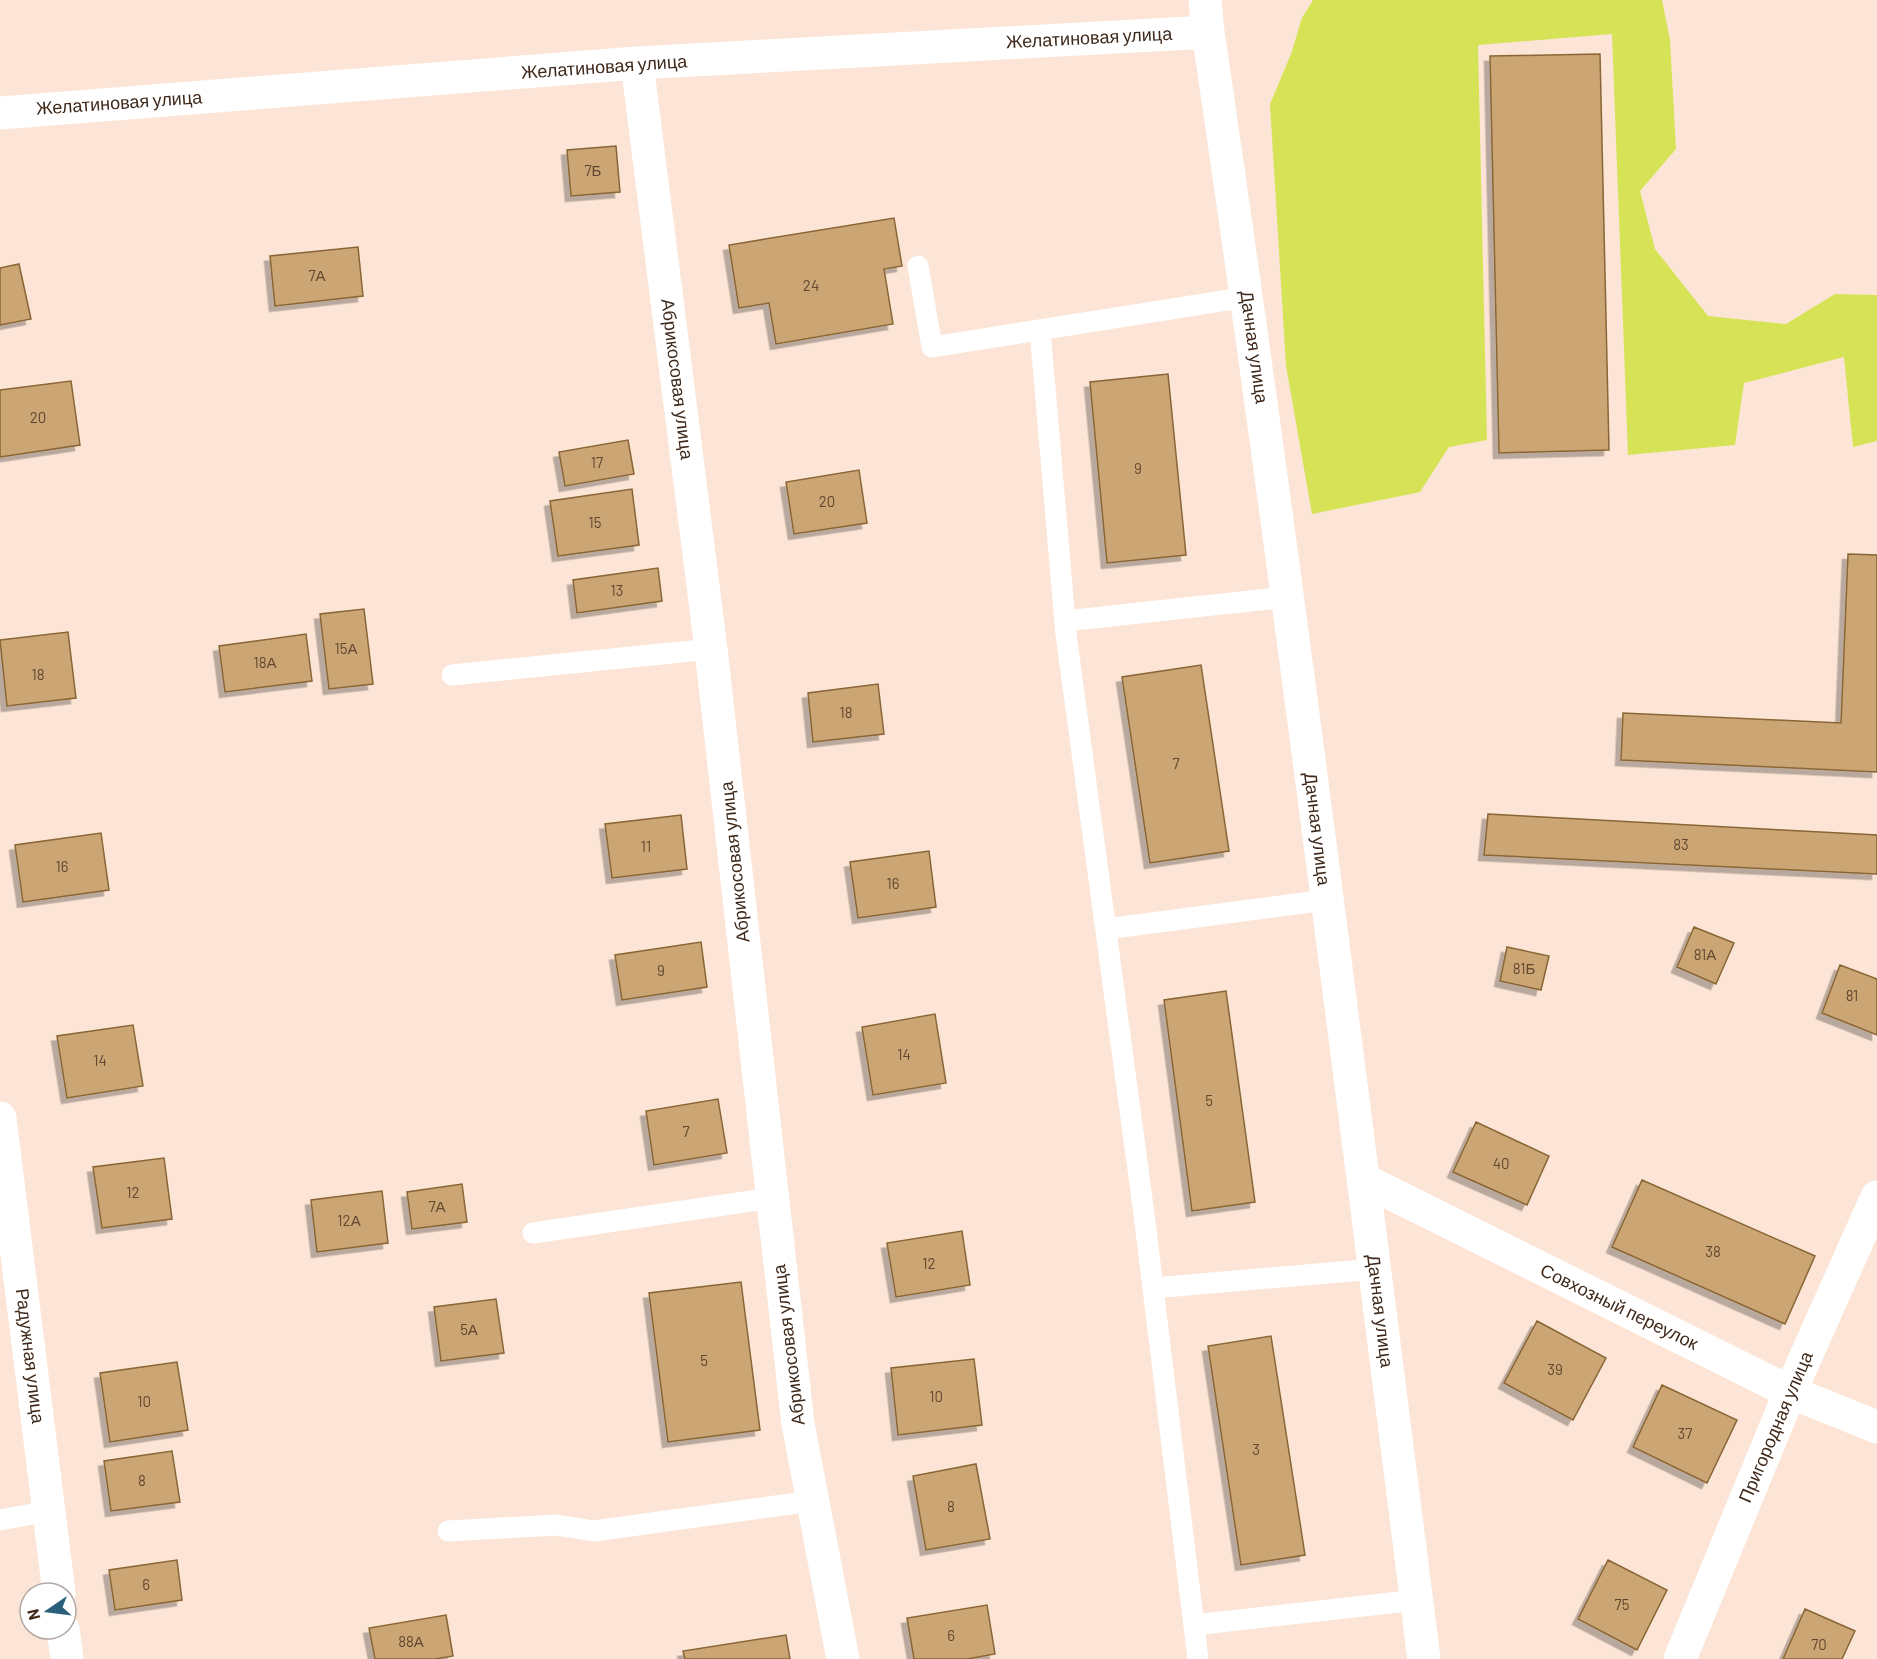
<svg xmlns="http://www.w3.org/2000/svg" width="1877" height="1659" viewBox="0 0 1877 1659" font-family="Barlow,sans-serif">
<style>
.green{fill:#d6e356}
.building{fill:#cba573;stroke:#896635;stroke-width:1.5;filter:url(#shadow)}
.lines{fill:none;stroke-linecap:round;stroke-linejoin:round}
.service{stroke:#fff;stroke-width:21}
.minor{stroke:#fff;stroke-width:33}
.labels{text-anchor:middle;stroke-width:6;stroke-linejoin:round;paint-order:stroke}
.number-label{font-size:15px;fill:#624831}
.street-label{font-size:18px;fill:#3f291b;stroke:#fff}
</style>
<defs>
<filter id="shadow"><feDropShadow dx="-5.5" dy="5.5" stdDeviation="0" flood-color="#0004"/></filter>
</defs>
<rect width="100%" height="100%" fill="#fce5d6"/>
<path class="green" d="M 1313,0 L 1662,0 L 1670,40 L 1676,149 L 1640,191 L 1655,249 L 1708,316 L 1786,324 L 1835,294 L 1877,295 L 1877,441 L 1853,447 L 1844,357 L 1744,383 L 1735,445 L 1628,455 L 1612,34 L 1478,45 L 1487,440 L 1449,447 L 1420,492 L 1312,514 L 1286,366 L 1270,104 L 1291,54 L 1302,18 Z"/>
<path class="building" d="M 1600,54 L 1609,450 L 1499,453 L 1490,56 Z
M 616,146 L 620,192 L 571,196 L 567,150 Z
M 894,218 L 902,266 L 884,269 L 893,324 L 776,344 L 769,303 L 739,308 L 729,245 Z
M 358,247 L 363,296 L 275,306 L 270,256 Z
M 19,264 L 31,319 L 0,325 L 0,268 Z
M 1168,374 L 1186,555 L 1107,563 L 1090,382 Z
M 71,381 L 80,445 L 0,457 L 0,390 Z
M 628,440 L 634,474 L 565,486 L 559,452 Z
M 859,470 L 867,523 L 794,534 L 786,482 Z
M 632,489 L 639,545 L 558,556 L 550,501 Z
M 1848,554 L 1877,555 L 1877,772 L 1621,760 L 1623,713 L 1841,723 Z
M 658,568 L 662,601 L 577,613 L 573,580 Z
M 364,609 L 373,684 L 329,689 L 320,614 Z
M 68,632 L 76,698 L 7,706 L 0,640 Z
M 306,634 L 312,681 L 225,692 L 219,646 Z
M 1201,665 L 1229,851 L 1150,863 L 1122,677 Z
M 878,684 L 884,734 L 813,742 L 808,693 Z
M 1488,814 L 1877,835 L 1877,874 L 1484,855 Z
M 681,815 L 687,869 L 612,878 L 605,824 Z
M 101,833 L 109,890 L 23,902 L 15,845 Z
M 929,851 L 936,907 L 858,918 L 850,862 Z
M 1694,927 L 1734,943 L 1716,984 L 1677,967 Z
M 701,942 L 707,987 L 622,1000 L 615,955 Z
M 1507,947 L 1549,956 L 1541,990 L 1500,981 Z
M 1840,965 L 1877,979 L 1877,1035 L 1822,1013 Z
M 1226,991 L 1255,1202 L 1192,1211 L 1164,1000 Z
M 935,1014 L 946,1083 L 873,1095 L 862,1027 Z
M 133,1025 L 143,1086 L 67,1098 L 57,1036 Z
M 718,1099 L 727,1153 L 654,1165 L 646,1111 Z
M 1476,1122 L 1549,1156 L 1527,1205 L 1453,1172 Z
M 164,1158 L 172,1219 L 102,1228 L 93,1167 Z
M 1642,1180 L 1815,1256 L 1785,1324 L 1612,1247 Z
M 462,1184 L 467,1222 L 412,1229 L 407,1192 Z
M 382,1191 L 388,1243 L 317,1252 L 311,1200 Z
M 962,1231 L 970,1285 L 896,1297 L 887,1243 Z
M 741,1282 L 760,1430 L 668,1442 L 649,1293 Z
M 496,1299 L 504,1353 L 441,1361 L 434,1307 Z
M 1537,1321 L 1606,1358 L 1573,1420 L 1504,1383 Z
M 1271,1336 L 1305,1555 L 1241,1565 L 1208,1346 Z
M 974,1359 L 982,1425 L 898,1435 L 891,1368 Z
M 177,1362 L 188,1430 L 110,1442 L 100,1373 Z
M 1662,1385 L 1737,1420 L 1707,1483 L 1633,1447 Z
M 172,1451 L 180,1502 L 111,1511 L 104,1461 Z
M 976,1464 L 990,1539 L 926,1550 L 913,1476 Z
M 177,1560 L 182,1600 L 115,1610 L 109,1570 Z
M 1608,1560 L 1667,1590 L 1637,1650 L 1578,1619 Z
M 987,1605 L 995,1654 L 967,1659 L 914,1659 L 907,1618 Z
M 1805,1609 L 1855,1631 L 1842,1659 L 1783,1659 Z
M 446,1615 L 453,1656 L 435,1659 L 375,1659 L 369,1628 Z
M 786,1635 L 790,1659 L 685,1659 L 683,1651 Z"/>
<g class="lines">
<path class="service" d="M 918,266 L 932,347 L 1247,297
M 1040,330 L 1066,634 L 1144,1214 L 1198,1659
M 1065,621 L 1287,597
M 452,675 L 711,649
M 1106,929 L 1326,900
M 533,1233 L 772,1198
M 1153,1288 L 1375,1269
M 0,1520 L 49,1511
M 448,1531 L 556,1525 L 594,1531 L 812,1501
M 1194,1625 L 1417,1600"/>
<path class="minor" d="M 1205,0 L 1208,32 C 1288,573 1355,1116 1424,1659
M 637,63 L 711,649 L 798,1424 L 843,1659
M 0,113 L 637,63 L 1208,32
M 0,1118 L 59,1593
M 1364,1180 L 1790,1392 L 1877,1427
M 63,1629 L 67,1659
M 1680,1659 L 1790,1392 L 1877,1197"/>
</g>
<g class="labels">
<g class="number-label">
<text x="593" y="176">7Б</text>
<text x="317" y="281">7А</text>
<text x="811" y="291">24</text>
<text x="38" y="423">20</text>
<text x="597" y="468">17</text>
<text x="1138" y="474">9</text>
<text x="827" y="507">20</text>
<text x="595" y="528">15</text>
<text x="617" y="596">13</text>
<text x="346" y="654">15А</text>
<text x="265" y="668">18А</text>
<text x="38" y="680">18</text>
<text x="846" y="718">18</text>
<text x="1176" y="769">7</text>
<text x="1681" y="850">83</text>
<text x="646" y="852">11</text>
<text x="62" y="872">16</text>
<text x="893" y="889">16</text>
<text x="1705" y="960">81А</text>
<text x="1524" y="974">81Б</text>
<text x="661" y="976">9</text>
<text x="1852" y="1001">81</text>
<text x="904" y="1060">14</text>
<text x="100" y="1066">14</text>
<text x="1209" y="1106">5</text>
<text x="686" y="1137">7</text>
<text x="1501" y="1169">40</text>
<text x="133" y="1198">12</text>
<text x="437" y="1212">7А</text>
<text x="349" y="1226">12А</text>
<text x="1713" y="1257">38</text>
<text x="929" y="1269">12</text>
<text x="469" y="1335">5А</text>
<text x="704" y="1366">5</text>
<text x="1555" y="1375">39</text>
<text x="936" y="1402">10</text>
<text x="144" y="1407">10</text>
<text x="1685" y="1439">37</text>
<text x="1256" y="1455">3</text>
<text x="142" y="1486">8</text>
<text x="951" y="1512">8</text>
<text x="146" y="1590">6</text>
<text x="1622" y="1610">75</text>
<text x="951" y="1641">6</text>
<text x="411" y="1647">88А</text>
<text x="1819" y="1650">70</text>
</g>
<g class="street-label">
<text transform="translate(1089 38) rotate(-3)" y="6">Желатиновая улица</text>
<text transform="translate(604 67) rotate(-4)" y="6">Желатиновая улица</text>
<text transform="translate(119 103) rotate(-4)" y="6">Желатиновая улица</text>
<text transform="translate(1254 347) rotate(82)" y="6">Дачная улица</text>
<text transform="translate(677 379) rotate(83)" y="6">Абрикосовая улица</text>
<text transform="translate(1317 829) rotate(83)" y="6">Дачная улица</text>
<text transform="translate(735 862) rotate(-96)" y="6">Абрикосовая улица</text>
<text transform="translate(1619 1307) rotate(26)" y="6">Совхозный переулок</text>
<text transform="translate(1380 1311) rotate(83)" y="6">Дачная улица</text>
<text transform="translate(789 1345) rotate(-97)" y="6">Абрикосовая улица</text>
<text transform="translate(30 1356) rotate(83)" y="6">Радужная улица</text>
<text transform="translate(1776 1427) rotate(-67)" y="6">Пригородная улица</text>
</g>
</g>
<g transform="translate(48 1611) rotate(256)"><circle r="28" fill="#ffffff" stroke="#b2a9a4" stroke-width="1.5"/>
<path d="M0-4.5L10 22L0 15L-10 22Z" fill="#2a5f7b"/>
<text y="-9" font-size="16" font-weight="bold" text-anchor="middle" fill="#3f291b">N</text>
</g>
</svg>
